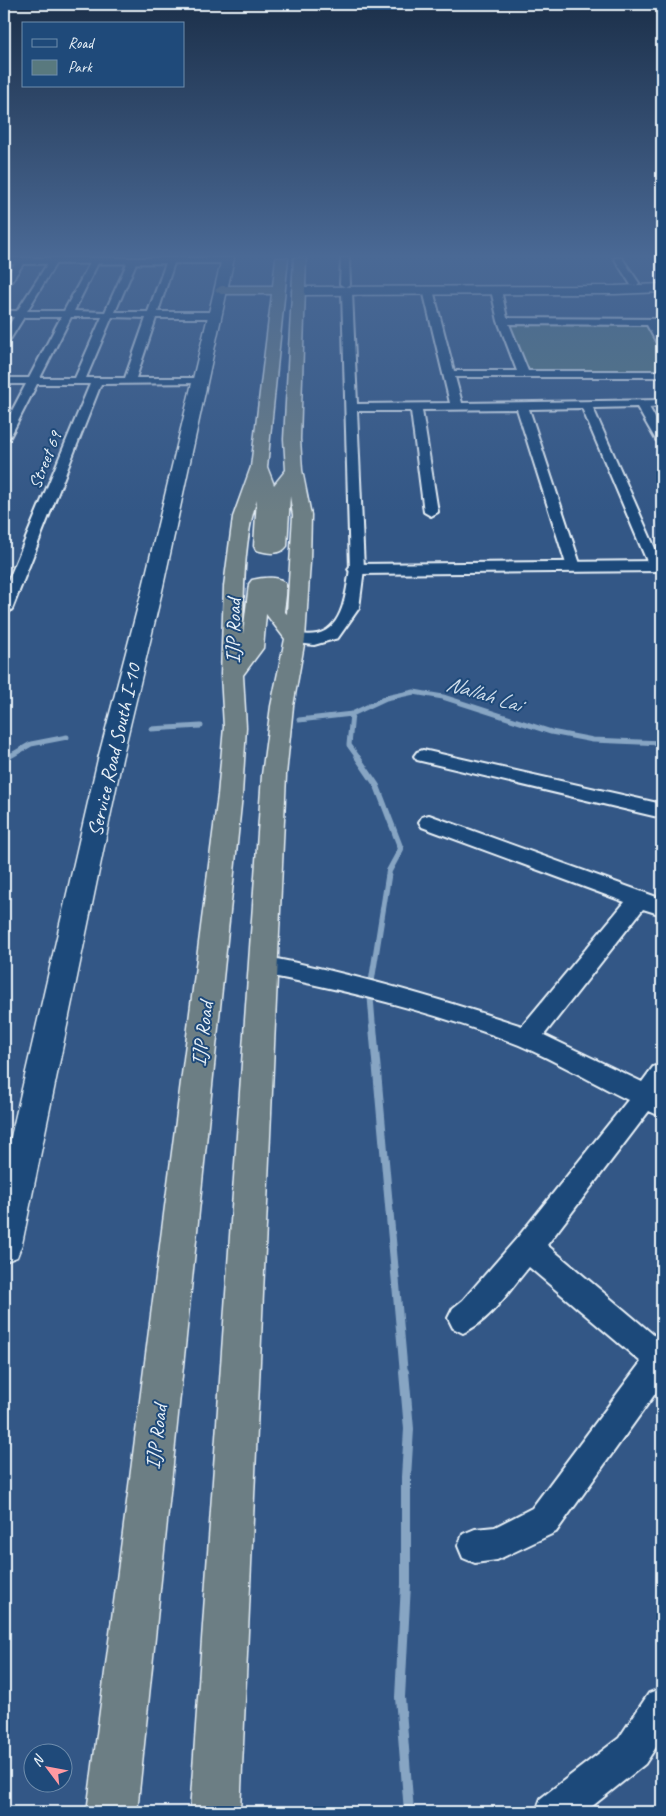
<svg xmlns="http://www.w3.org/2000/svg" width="666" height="1816" viewBox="0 0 666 1816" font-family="Caveat,sans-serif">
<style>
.green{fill:#59797e;stroke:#a0b5bb}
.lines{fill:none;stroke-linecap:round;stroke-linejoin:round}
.stream-far3{stroke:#87a5c3;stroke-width:5}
.stream-far2{stroke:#87a5c3;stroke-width:6}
.stream-far1{stroke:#87a5c3;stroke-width:8}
.stream{stroke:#87a5c3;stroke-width:10}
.minor-casing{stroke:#e8f1f8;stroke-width:4}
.tertiary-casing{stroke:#e8f1f8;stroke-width:4}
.secondary-casing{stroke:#e8f1f8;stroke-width:3}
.trunk-casing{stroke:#e8f1f8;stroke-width:3}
.minor{fill:#1f4a7a;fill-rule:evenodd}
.tertiary{fill:#1f4a7a;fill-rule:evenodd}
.secondary{fill:#1f4a7a;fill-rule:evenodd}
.trunk{fill:#6c7e84;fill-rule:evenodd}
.labels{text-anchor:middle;stroke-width:4;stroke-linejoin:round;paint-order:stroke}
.far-street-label{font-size:18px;fill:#e8f1f8;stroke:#1f4a7a}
.street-label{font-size:21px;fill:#e8f1f8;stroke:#1f4a7a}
.water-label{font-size:22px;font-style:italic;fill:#d0deeb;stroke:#1f4a7a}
</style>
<rect width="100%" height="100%" fill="#335786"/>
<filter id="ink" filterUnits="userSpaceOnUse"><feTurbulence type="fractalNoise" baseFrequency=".02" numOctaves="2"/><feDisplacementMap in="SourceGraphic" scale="10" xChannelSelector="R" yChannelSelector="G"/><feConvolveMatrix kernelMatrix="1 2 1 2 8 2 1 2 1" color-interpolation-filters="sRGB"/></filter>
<g filter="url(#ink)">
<path class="green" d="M 503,321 L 650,322 L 662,343 L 662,374 L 524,374 Z"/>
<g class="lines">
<path class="stream-far3" d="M 352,714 L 349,745 L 359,759
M 299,720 L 352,714 L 386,698 L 414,692 L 443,697 L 551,732 L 593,740 L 662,743
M 151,729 L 201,726
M 5,759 L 31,744 L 67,737"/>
<path class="stream-far2" d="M 358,758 L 377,786 L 401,849 L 389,871 L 370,991 L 373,1028
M 4,760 L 7,758"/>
<path class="stream-far1" d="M 373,1027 L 404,1374"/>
<path class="stream" d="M 404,1372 L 409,1429 L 406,1477 L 406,1584 L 400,1697 L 409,1812"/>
<defs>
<path id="minor" d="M 21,258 L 25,261 L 7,288 L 4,289 L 4,280 L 18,259 Z
M 51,258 L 59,258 L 27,311 L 64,311 L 91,261 L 95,258 L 99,261 L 74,311 L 105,312 L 129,259 L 144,258 L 136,263 L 115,312 L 148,312 L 167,260 L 173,258 L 175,260 L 158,312 L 215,312 L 220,315 L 215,318 L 156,318 L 136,378 L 199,378 L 203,379 L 205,381 L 203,383 L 101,384 L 12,609 L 9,612 L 4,614 L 4,591 L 90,384 L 37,384 L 10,437 L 4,441 L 4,426 L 26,384 L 4,384 L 4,378 L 29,378 L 61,317 L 24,317 L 8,343 L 4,344 L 4,333 L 14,317 L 4,317 L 4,311 L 17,311 ZM 71,317 L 102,317 L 75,378 L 40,378 ZM 112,317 L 146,318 L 125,378 L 86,378 Z
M 341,258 L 349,258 L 350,284 L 345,287 L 340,284 Z
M 614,258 L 622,258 L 639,283 L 637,285 L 631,285 Z
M 428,287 L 433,290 L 454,371 L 517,371 L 498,321 L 491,290 L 496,287 L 501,290 L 507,318 L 662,319 L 662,325 L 657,325 L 662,335 L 662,346 L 658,345 L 647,325 L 509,324 L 528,371 L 662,371 L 662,377 L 455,377 L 462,403 L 662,400 L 662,406 L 649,407 L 662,430 L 662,444 L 656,440 L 637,407 L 593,408 L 662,564 L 662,568 L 656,570 L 651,569 L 649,566 L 582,408 L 529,409 L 581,567 L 579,570 L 569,570 L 567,567 L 517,409 L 422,410 L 438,512 L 431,516 L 424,512 L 411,411 L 357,411 L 364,569 L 359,608 L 338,638 L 314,645 L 289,642 L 287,639 L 289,636 C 298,633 308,636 317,634 C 344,628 346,592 350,569 L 342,292 L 347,289 L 352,292 L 357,404 L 450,403 L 423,290 Z
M 423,750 L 662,804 L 662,818 L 417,760 L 414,756 L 417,752 Z
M 429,815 L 662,899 L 662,915 L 643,909 L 544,1035 L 642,1082 L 653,1067 L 662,1064 L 662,1117 L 649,1111 L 547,1245 L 662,1342 L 662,1384 L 556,1532 L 497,1560 L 475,1563 L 463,1558 L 458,1546 L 463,1534 L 475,1529 L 495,1527 L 532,1508 L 641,1362 L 529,1267 C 510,1289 491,1321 463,1333 L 453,1328 L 448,1318 L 453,1308 L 463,1300 L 518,1237 L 628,1100 C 592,1082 556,1061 519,1045 C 439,1013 346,990 262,974 L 254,971 L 251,965 L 254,959 L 262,956 C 351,973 437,998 522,1026 L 625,902 L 422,827 L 419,822 L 422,817 Z
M 662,1688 L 662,1738 L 645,1764 L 585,1812 L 536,1812 L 541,1798 L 619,1738 L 649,1693 Z"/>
<path id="tertiary" d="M 4,258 L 232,258 L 233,260 L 228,263 L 4,264 Z
M 662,561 L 662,571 L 357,574 L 351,573 L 348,569 L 351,565 L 357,564 Z"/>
<path id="secondary" d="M 222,258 L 234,258 L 162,591 L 122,759 L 22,1244 L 17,1257 L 4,1262 L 4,1167 L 98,759 L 142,591 Z
M 662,284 L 662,292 L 615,294 L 298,295 L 292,291 L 298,287 L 615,286 Z"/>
<path id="trunk" d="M 276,258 L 288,258 L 267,467 L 274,485 L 286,470 L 284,439 L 294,258 L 306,258 L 300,439 L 302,470 L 311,515 L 310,562 L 305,639 L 293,706 L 286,775 L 240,1812 L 190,1812 L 262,775 L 271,706 L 285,639 L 266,614 L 263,648 L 243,675 L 246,727 L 242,795 L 137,1812 L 87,1812 L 218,795 L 224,727 L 221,675 L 224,586 L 233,517 L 251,467 L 272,294 L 221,294 L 215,290 L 221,286 L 273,286 ZM 290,496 L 293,515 L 287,614 L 284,611 C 285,603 287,593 286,586 C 283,574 260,578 252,580 L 249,584 L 243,634 C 244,589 243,542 257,499 L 254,546 L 256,550 C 267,553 280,556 287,546 Z"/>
</defs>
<use href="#minor" class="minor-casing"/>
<use href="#tertiary" class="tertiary-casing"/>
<use href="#secondary" class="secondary-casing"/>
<use href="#trunk" class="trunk-casing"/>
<use href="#minor" class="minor"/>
<use href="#tertiary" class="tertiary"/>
<use href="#secondary" class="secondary"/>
<use href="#trunk" class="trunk"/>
</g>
</g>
<linearGradient id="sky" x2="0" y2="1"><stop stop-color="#1c304a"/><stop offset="0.5" stop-color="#4a6995"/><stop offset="1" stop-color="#4a6995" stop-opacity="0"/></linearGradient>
<rect width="666" height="512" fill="url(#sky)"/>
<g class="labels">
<g class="far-street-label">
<text transform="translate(45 460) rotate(-68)" y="6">Street 69</text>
</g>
<g class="street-label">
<text transform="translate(233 631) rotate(-89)" y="7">IJP Road</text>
<text transform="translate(114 750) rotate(-77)" y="7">Service Road South I-10</text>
<text transform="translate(202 1034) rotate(-83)" y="7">IJP Road</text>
<text transform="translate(156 1437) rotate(-83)" y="7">IJP Road</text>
</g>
<g class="water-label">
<text transform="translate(484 693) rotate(17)" y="8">Nallah Lai</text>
</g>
</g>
<rect width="666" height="1816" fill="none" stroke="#1f4a7a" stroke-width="20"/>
<rect x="10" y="10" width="646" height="1796" fill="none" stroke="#e8f1f8" stroke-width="2" filter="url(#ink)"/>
<rect x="22" y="22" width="162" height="65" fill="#1f4a7a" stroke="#6f8dac"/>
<rect x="32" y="39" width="25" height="8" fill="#1f4a7a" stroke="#6f8dac"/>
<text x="68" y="48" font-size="15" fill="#e8f1f8">Road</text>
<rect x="32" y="60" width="25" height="15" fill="#59797e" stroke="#6f8dac"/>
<text x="68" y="72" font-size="15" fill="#e8f1f8">Park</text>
<g transform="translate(48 1768) rotate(302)"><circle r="24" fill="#1f4a7a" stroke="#6f8dac"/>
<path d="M0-4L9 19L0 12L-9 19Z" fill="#ff9aa2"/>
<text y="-8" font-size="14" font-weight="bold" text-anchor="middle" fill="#e8f1f8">N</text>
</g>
</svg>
